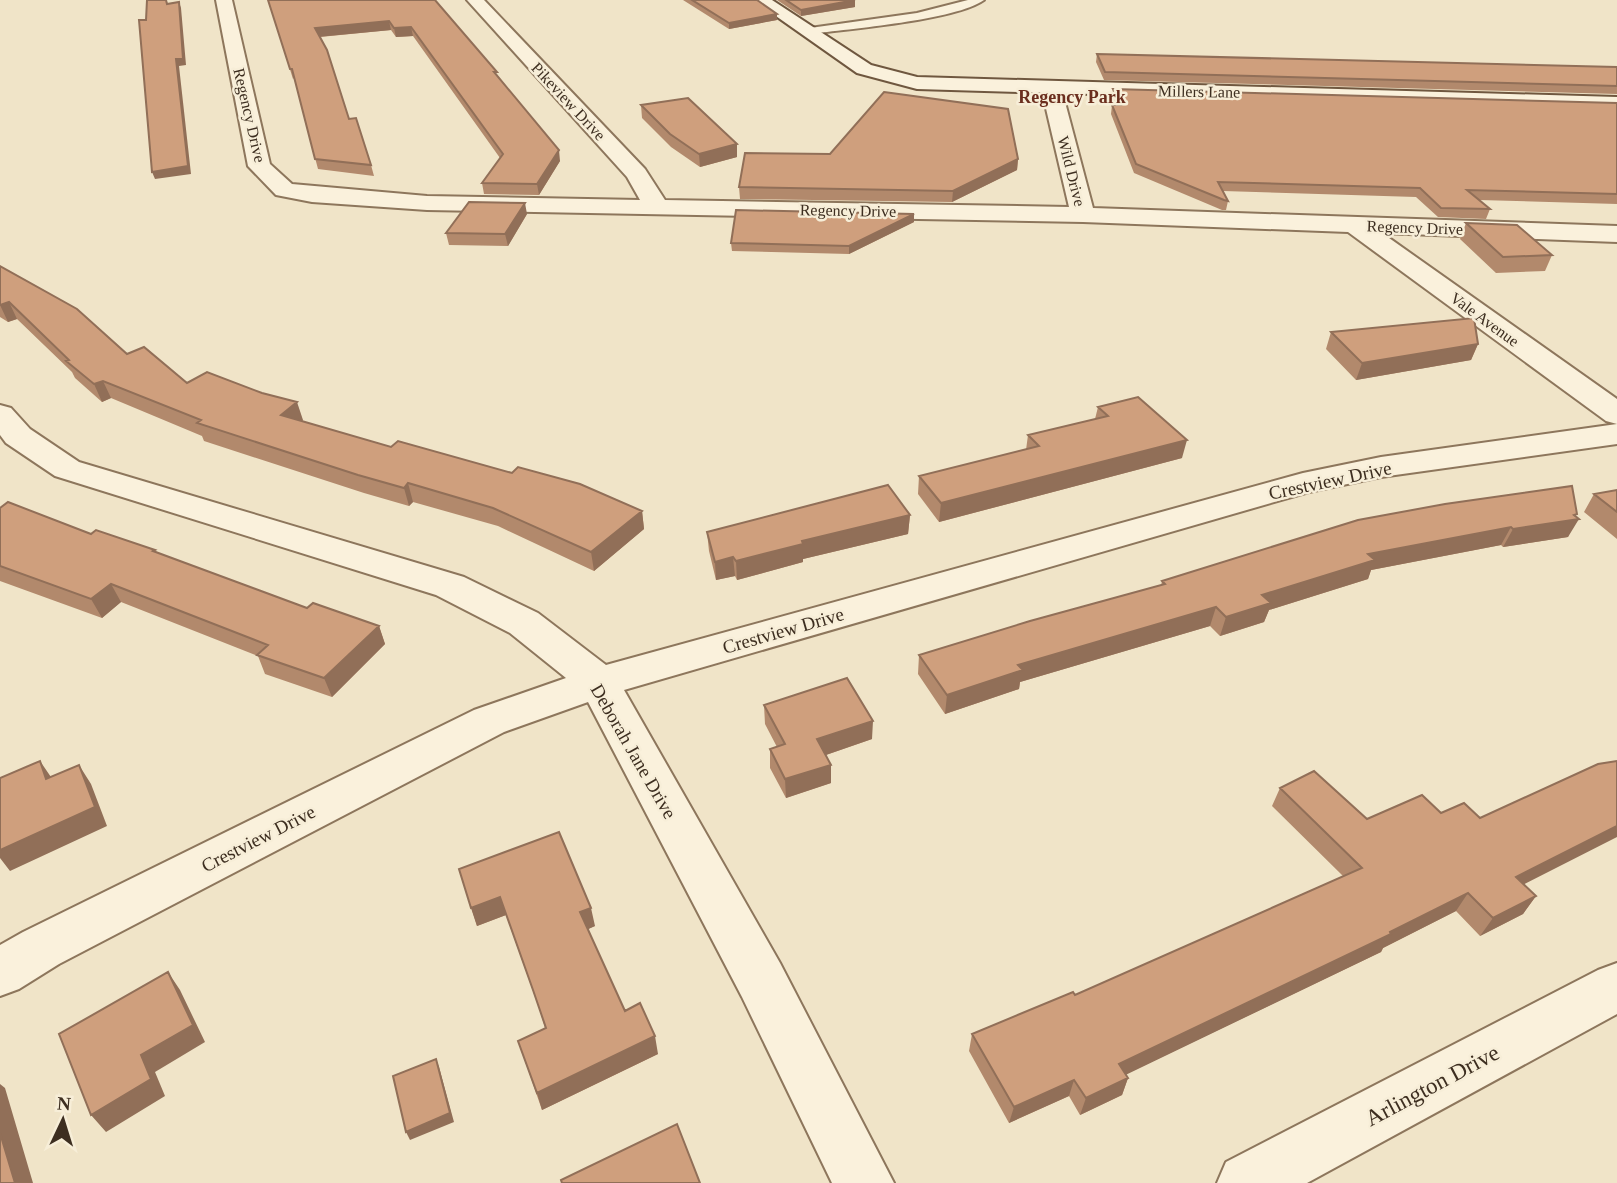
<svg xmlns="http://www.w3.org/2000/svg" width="1617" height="1183" viewBox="0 0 1617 1183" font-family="'Times New Roman',serif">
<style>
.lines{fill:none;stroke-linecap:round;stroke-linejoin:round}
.lane-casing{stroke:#8d765c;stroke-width:4}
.street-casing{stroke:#8d765c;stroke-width:4}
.secondary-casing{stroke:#6f573f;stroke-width:4}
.lane{fill:#faf1dc;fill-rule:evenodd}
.street{fill:#faf1dc;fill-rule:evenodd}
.secondary{fill:#faf1dc;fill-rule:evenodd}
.wall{fill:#b2896c}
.shaded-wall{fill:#916f58}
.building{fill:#cf9f7d;stroke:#916f58;stroke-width:2}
.labels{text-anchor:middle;stroke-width:5;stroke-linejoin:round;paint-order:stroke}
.far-street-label{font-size:16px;fill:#3d2e20;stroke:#f7eed8}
.far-neighbourhood-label{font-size:18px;font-weight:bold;fill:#6b2e1e;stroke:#f7eed8}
.street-label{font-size:19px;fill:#3d2e20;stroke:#f7eed8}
.near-street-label{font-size:23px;fill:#3d2e20;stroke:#f7eed8}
</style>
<rect width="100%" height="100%" fill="#f0e4c8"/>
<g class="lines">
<defs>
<path id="lane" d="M 968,0 L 984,0 C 957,20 848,29 810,34 L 804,31 L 810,28 L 917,13 Z"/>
<path id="street" d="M 216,0 L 232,0 L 270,164 L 292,184 L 427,196 L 640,200 L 627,177 L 467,0 L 484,0 L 645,169 L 665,200 L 1069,207 L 1041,87 L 1044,83 L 1058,83 L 1061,87 L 1093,208 L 1617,226 L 1617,242 L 1382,233 L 1617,399 L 1617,424 L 1606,421 L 1348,232 L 1083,222 L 427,210 L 312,202 L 276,195 L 248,166 Z
M 0,405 L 11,408 L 30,429 L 79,462 L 464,577 L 538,613 L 606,665 L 1303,473 L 1381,457 L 1617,424 L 1617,444 L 1381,477 L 1309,492 L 624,690 L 780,963 L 894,1183 L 832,1183 L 742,997 L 588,702 L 504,732 L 59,964 L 19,989 L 0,996 L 0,945 L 23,932 L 474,710 L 566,678 L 510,633 L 436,595 L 55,476 L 6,443 L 0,435 Z
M 1617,963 L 1617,1014 L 1307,1183 L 1217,1183 L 1226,1162 L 1598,970 Z"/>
<path id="secondary" d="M 753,0 L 772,0 L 871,65 L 917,77 L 1617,97 L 1617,109 L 917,89 L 857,73 Z"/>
</defs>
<use href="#lane" class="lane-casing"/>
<use href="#street" class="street-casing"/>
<use href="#secondary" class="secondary-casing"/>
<use href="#lane" class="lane"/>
<use href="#street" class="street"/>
<use href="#secondary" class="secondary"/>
</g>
<path class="wall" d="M 268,0 L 435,0 L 498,77 L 560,161 L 539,195 L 484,194 L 482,183 L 500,158 L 413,36 L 396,37 L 391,30 L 320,37 L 349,119 L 371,165 L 374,176 L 318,169 L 294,78 L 293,79 Z
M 683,0 L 757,0 L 777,20 L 729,29 Z
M 777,0 L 854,0 L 855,7 L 801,16 Z
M 1097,54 L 1617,67 L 1617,94 L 1104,80 L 1096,62 Z
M 1113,89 L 1617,103 L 1617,204 L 1479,200 L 1490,209 L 1486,219 L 1438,217 L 1416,197 L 1223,191 L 1228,201 L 1226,210 L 1222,210 L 1134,173 L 1111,114 L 1112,105 L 1116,105 L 1112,97 Z
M 641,105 L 737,144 L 737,157 L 700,167 L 671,147 L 642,118 Z
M 1018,159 L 1017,170 L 952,202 L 740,199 L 739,187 Z
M 527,214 L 508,246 L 449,245 L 446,233 Z
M 914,214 L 914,222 L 849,254 L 732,251 L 731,243 Z
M 1466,223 L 1552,255 L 1545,271 L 1496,273 L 1460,239 Z
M 0,266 L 127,354 L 187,383 L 303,420 L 302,421 L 391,447 L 642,511 L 644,529 L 594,571 L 498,526 L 413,502 L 409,506 L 364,493 L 204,441 L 202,436 L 111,398 L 102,402 L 75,378 L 72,372 L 17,319 L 8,322 L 0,317 Z
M 1331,332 L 1478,344 L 1471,360 L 1356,380 L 1326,349 Z
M 1098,407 L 1182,458 L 939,522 L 918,494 L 919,476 L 1026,450 L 1028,435 L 1095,419 Z
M 1617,490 L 1617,539 L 1584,512 L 1594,494 Z
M 0,508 L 91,534 L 155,550 L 156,552 L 307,608 L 379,626 L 385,644 L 332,697 L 265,674 L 258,656 L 121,602 L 102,618 L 0,581 Z
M 910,515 L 908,534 L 803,559 L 803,562 L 737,580 L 735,576 L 716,580 L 709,551 L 707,532 Z
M 1576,516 L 1568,537 L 1503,547 L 1501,545 L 1371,570 L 1368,579 L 1269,610 L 1264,622 L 1220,636 L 1210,626 L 1020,682 L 1019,689 L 945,714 L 918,674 L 919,655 L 1161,586 L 1162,581 Z
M 764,705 L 872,739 L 826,755 L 831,783 L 786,798 L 770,768 L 770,749 L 777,747 L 765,724 Z
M 1280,788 L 1367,819 L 1441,813 L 1536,896 L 1523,914 L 1480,936 L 1456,911 L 1383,948 L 1381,952 L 1126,1074 L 1128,1078 L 1122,1095 L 1080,1115 L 1069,1096 L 1009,1123 L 969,1051 L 972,1034 L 1075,995 L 1343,876 L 1272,806 Z
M 459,869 L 595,926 L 588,929 L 625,1011 L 658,1054 L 542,1110 L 518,1041 L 545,1028 L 539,1008 L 506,915 L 477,926 Z"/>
<path class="shaded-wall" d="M 855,0 L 855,7 L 801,16 L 801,10 Z
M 179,2 L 181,8 L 186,65 L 179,66 L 191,174 L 155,179 L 152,172 L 176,59 Z
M 777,14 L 777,20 L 729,29 L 729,23 Z
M 389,21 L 391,30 L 317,37 L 315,28 Z
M 411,27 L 413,36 L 396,37 L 394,28 Z
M 737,144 L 737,157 L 700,167 L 699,154 Z
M 559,150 L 560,161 L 539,195 L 537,184 Z
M 1018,159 L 1017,170 L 952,202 L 953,191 Z
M 525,203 L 527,214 L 508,246 L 505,234 Z
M 914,214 L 914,222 L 849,254 L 849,246 Z
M 9,302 L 17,319 L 8,322 L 0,305 Z
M 1478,344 L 1471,360 L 1356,380 L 1362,363 Z
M 103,381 L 111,398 L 102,402 L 94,384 Z
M 297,402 L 303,420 L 287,433 L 281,415 Z
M 1187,440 L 1182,458 L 939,522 L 941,503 Z
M 408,483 L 413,502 L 409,506 L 404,488 Z
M 642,511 L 644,529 L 594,571 L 591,552 Z
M 1577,514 L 1574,519 L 1579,519 L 1568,537 L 1503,547 L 1513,529 Z
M 910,515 L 908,534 L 803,559 L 803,562 L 737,580 L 736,561 L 802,541 Z
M 1511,527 L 1501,545 L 1371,570 L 1368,579 L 1269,610 L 1264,622 L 1220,636 L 1226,617 L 1262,595 L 1368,554 Z
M 733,557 L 735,576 L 716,580 L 715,562 Z
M 111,584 L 121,602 L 102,618 L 91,599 Z
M 1216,607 L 1210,626 L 1020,682 L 1019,689 L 945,714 L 947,695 L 1018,665 Z
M 379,626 L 385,644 L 332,697 L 324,678 Z
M 873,721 L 872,739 L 817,758 L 817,739 Z
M 40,761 L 53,780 L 46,779 Z
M 79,765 L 91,784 L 107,826 L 10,871 L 0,858 L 0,850 Z
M 831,765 L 831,783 L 786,798 L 785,779 Z
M 1617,826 L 1617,837 L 1503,895 L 1516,877 Z
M 1468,893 L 1456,911 L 1383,948 L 1381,952 L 1113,1081 L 1119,1064 Z
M 1536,896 L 1523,914 L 1480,936 L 1493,918 Z
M 500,897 L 506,915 L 477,926 L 471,908 Z
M 591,908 L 595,926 L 584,931 L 580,912 Z
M 168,972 L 180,990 L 205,1042 L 155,1072 L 165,1096 L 106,1132 L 91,1115 L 141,1055 Z
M 655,1036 L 658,1054 L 542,1110 L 537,1093 Z
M 436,1059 L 439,1067 L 454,1122 L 410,1140 L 406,1132 Z
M 1128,1078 L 1122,1095 L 1080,1115 L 1086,1098 Z
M 1074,1080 L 1069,1096 L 1009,1123 L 1014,1107 Z
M 0,1084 L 5,1088 L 33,1183 L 15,1183 L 0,1133 Z"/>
<path class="building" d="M 147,0 L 166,0 L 167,4 L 179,2 L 183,59 L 176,59 L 188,166 L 152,172 L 139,20 L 146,20 Z
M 268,0 L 435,0 L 497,72 L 494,72 L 559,150 L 537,184 L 482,183 L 503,154 L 411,27 L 394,28 L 389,21 L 315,28 L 327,50 L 349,119 L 356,118 L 371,165 L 315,159 L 292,69 L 290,69 Z
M 692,0 L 757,0 L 777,14 L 729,23 Z
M 786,0 L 855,0 L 801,10 Z
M 1097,54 L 1617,67 L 1617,86 L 1105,72 Z
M 1113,89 L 1617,103 L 1617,194 L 1467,190 L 1490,209 L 1441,208 L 1420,188 L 1218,182 L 1228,201 L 1224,200 L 1136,164 L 1112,105 L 1121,105 Z
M 884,92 L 1008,109 L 1018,159 L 953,191 L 739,187 L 745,153 L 830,154 Z
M 688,98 L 737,144 L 699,154 L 670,134 L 641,105 Z
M 469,202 L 525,203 L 505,234 L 446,233 Z
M 736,210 L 914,214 L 849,246 L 731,243 Z
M 1466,223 L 1517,225 L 1552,255 L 1503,257 Z
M 0,266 L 77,309 L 127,354 L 144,347 L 187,383 L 207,372 L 262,393 L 297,402 L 281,415 L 391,447 L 398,441 L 512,473 L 518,467 L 580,484 L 642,511 L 591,552 L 493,508 L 408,483 L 404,488 L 358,475 L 197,423 L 201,420 L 103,381 L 94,384 L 66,361 L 69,360 L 9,302 L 0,305 Z
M 1474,318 L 1478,344 L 1362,363 L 1331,332 Z
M 1138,397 L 1187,440 L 941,503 L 919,476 L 1039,446 L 1028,435 L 1108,416 L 1098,407 Z
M 888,485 L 910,515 L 802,541 L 803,544 L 736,561 L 733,557 L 715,562 L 707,532 Z
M 1572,486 L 1577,514 L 1574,515 L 1579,519 L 1513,529 L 1511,527 L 1368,554 L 1375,560 L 1262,595 L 1271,603 L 1226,617 L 1216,607 L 1018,665 L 1023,670 L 947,695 L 919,655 L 1030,621 L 1165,584 L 1162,581 L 1358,520 L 1445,504 Z
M 1617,490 L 1617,512 L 1594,494 Z
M 8,502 L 91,534 L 96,530 L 155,550 L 153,551 L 307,608 L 313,603 L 379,626 L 324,678 L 257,655 L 268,645 L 111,584 L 91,599 L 0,566 L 0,508 Z
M 847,678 L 873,721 L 817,739 L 831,765 L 785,779 L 770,749 L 785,744 L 764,705 Z
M 40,761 L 46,779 L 79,765 L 95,807 L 0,850 L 0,778 Z
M 1617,761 L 1617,826 L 1516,877 L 1536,896 L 1493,918 L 1468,893 L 1390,932 L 1391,934 L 1119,1064 L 1128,1078 L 1086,1098 L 1074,1080 L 1014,1107 L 972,1034 L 1073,992 L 1075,995 L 1362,868 L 1280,788 L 1314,771 L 1367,819 L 1422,795 L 1441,813 L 1464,803 L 1480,818 L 1598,764 Z
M 559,832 L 591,908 L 580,912 L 625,1011 L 640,1003 L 655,1036 L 537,1093 L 518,1041 L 546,1028 L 533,990 L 500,897 L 471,908 L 459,869 Z
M 168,972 L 193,1025 L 141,1055 L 151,1079 L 91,1115 L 59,1034 Z
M 436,1059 L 450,1113 L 406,1132 L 393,1076 Z
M 677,1124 L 700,1183 L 562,1183 L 561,1180 Z
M 0,1133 L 15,1183 L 0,1183 Z"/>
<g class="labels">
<g class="far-street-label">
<text transform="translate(1199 91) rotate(1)" y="6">Millers Lane</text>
<text transform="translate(569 101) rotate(47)" y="6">Pikeview Drive</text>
<text transform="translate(250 115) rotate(77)" y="6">Regency Drive</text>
<text transform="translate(1072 171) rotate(76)" y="6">Wild Drive</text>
<text transform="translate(848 210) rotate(1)" y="6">Regency Drive</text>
<text transform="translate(1415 227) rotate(2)" y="6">Regency Drive</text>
<text transform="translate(1485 319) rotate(36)" y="6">Vale Avenue</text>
</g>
<g class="far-neighbourhood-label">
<text x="1072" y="103">Regency Park</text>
</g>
<g class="street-label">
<text transform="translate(1330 480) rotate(-12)" y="7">Crestview Drive</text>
<text transform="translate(783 630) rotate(-16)" y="7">Crestview Drive</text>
<text transform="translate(634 751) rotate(60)" y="7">Deborah Jane Drive</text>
<text transform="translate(258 838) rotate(-27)" y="7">Crestview Drive</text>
</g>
<g class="near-street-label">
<text transform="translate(1432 1085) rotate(-28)" y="8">Arlington Drive</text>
</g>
</g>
<g transform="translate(63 1120) rotate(4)" stroke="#f7eed8" stroke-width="5" paint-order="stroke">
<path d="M0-5L12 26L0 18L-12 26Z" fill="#3d2e20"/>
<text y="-10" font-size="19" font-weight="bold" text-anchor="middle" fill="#3d2e20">N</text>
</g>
</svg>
